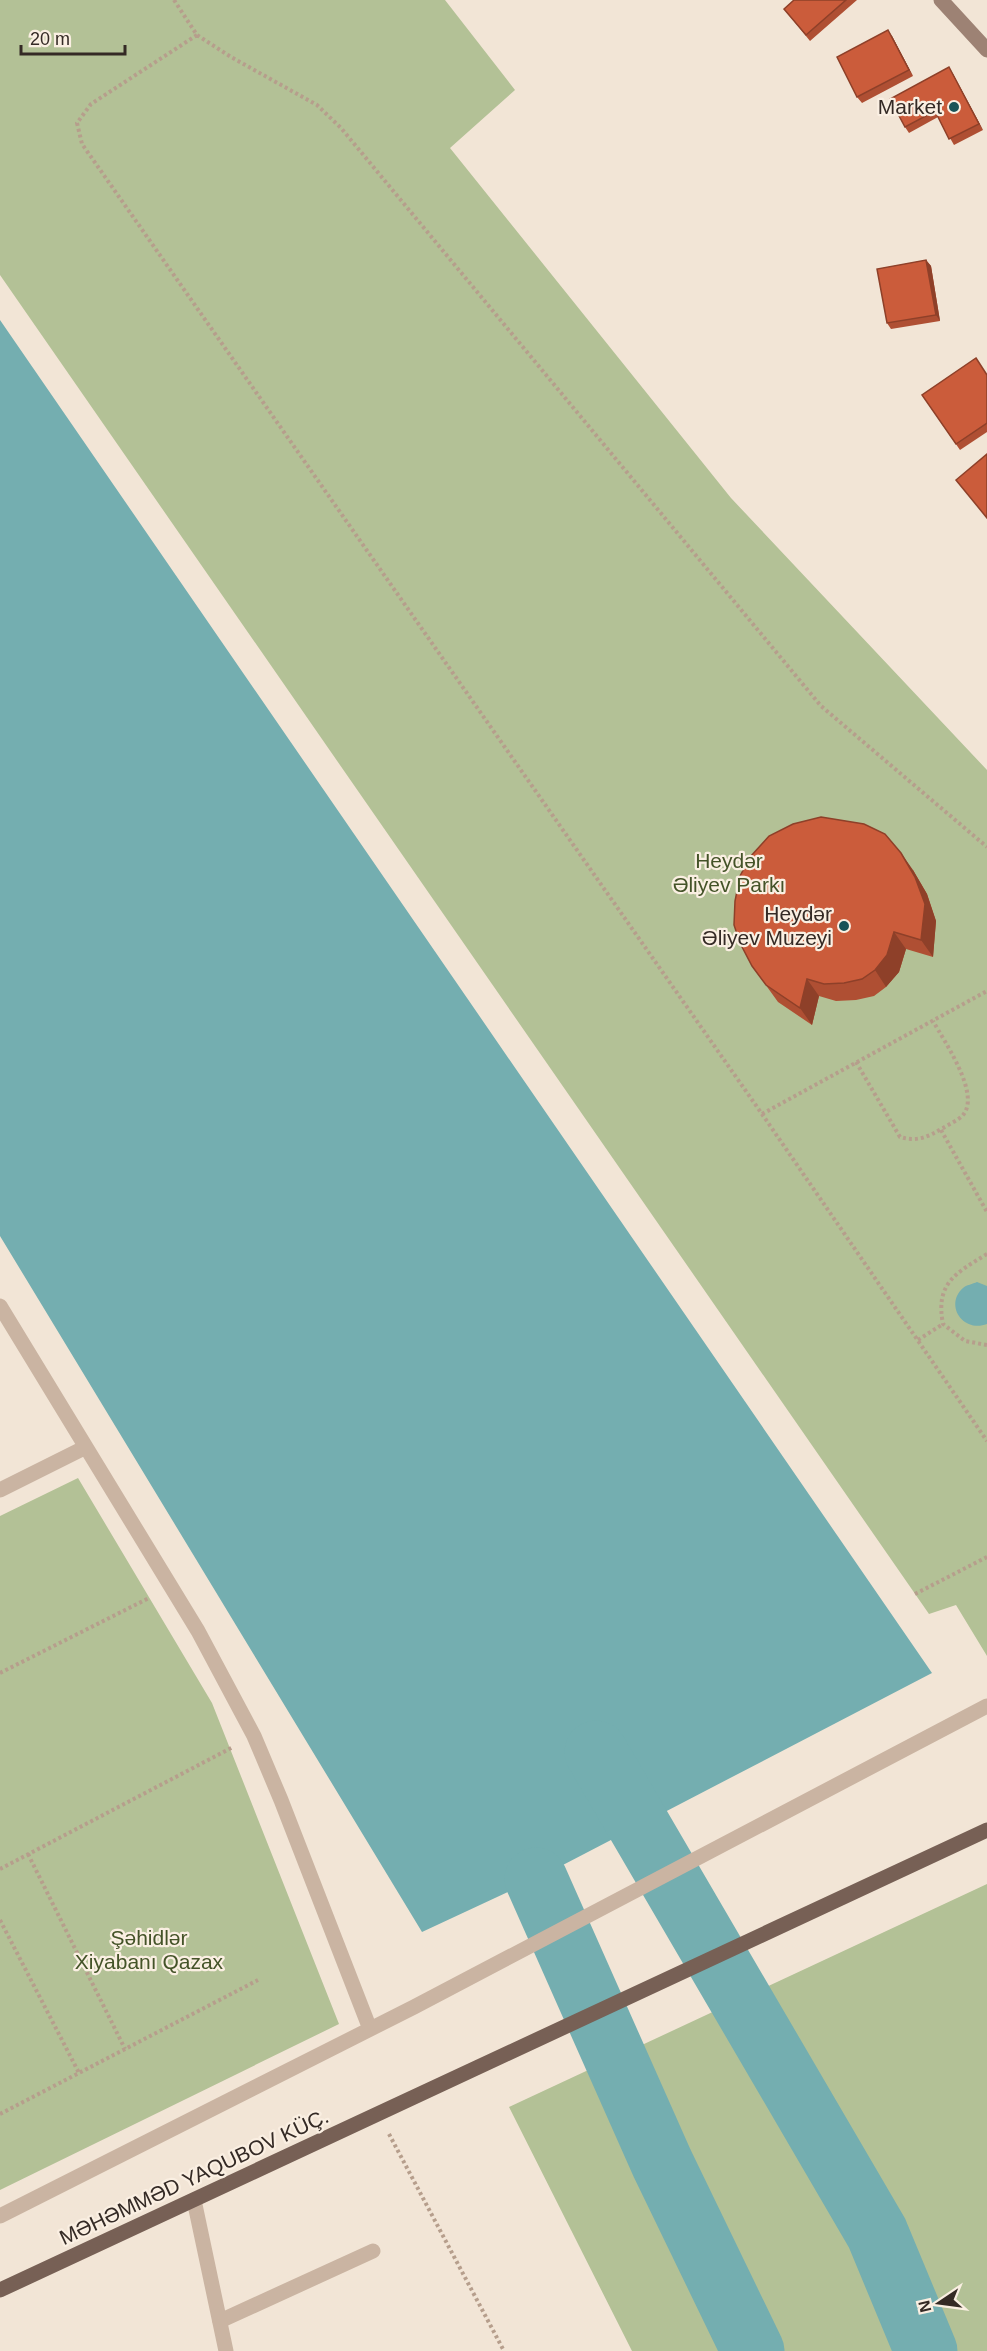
<svg xmlns="http://www.w3.org/2000/svg" width="987" height="2351" viewBox="0 0 987 2351" font-family="Helvetica,sans-serif">
<style>
.green{fill:#b3c196}
.water{fill:#74aeb0}
.lines{fill:none;stroke-linecap:round;stroke-linejoin:round}
.river{stroke:#74aeb0;stroke-width:63}
.path{stroke:#b69e8c;stroke-width:4;stroke-dasharray:3 3;stroke-linecap:butt}
.lane{stroke:#cab4a2;stroke-width:15}
.street{stroke:#cab4a2;stroke-width:15}
.secondary{stroke:#9d8274;stroke-width:15}
.primary{stroke:#776055;stroke-width:15}
.wall{fill:#af4f33}
.shaded-wall{fill:#8e4029}
.building{fill:#cb5c3b;stroke:#8e4029;stroke-width:1.5}
.poi-dot{fill:#195357;stroke:#faefe2;stroke-width:2}
.labels{text-anchor:middle;stroke-width:4.5;stroke-linejoin:round;paint-order:stroke}
.poi-label{font-size:21px;fill:#342a25;stroke:#faefe2;text-anchor:end}
.park-label{font-size:21px;fill:#445328;stroke:#faefe2}
.street-label{font-size:21px;fill:#342a25;stroke:#faefe2}
</style>
<rect width="100%" height="100%" fill="#f2e5d6"/>
<path class="green" d="M 0,0 L 445,0 L 515,90 L 450,148 L 731,498 L 987,770 L 987,1656 L 956,1605 L 929,1614 L 0,275 Z
M 78,1478 L 212,1703 L 339,2024 L 0,2190 L 0,1516 Z
M 987,1884 L 987,2351 L 632,2351 L 509,2107 Z"/>
<path class="water" d="M 0,320 L 932,1673 L 536,1879 L 422,1932 L 0,1236 Z
M 977,1282 L 987,1286 L 987,1324 C 963,1333 944,1305 963,1288 C 966,1285 973,1284 977,1282 Z"/>
<g class="lines">
<path class="river" d="M 596,1752 L 877,2233 L 926,2351
M 536,1879 L 662,2163 L 753,2351"/>
<path class="path" d="M 174,0 L 197,35 L 231,57 L 317,105 L 341,128 L 821,706 L 987,847
M 197,35 L 91,104 L 77,123 L 82,144 L 762,1114 L 987,1441
M 856,1062 L 900,1137 C 917,1142 928,1137 943,1128 C 949,1124 959,1120 963,1115 C 981,1094 944,1041 933,1021
M 762,1114 L 987,991
M 941,1130 L 987,1212
M 987,1254 C 956,1273 935,1283 943,1324 L 965,1341 L 987,1345
M 918,1340 L 943,1324
M 915,1594 L 987,1557
M 0,1673 L 149,1598
M 28,1854 L 125,2049
M 0,1869 L 233,1747
M 0,1920 L 79,2073
M 0,2114 L 258,1980
M 389,2134 L 504,2351"/>
<path class="lane" d="M 0,1306 L 198,1631 L 254,1736 L 281,1800 L 370,2029
M 0,1490 L 86,1447
M 0,2216 L 414,2007 L 987,1706
M 220,2321 L 373,2251"/>
<path class="street" d="M 194,2200 L 226,2351"/>
<path class="secondary" d="M 941,0 L 987,50"/>
<path class="primary" d="M 0,2290 L 987,1830"/>
</g>
<path class="wall" d="M 794,0 L 857,0 L 810,41 L 784,9 Z
M 892,36 L 913,76 L 862,103 L 857,97 Z
M 953,74 L 983,130 L 954,145 L 938,117 L 909,133 L 905,127 Z
M 926,260 L 931,266 L 940,321 L 891,329 L 887,323 Z
M 987,375 L 987,432 L 960,450 L 922,395 Z
M 913,870 L 927,894 L 936,921 L 933,957 L 906,949 L 899,972 L 886,987 L 874,996 L 856,1000 L 836,1001 L 819,996 L 812,1025 L 778,1002 L 752,966 Z"/>
<path class="shaded-wall" d="M 888,30 L 892,36 L 913,76 L 909,70 Z
M 949,67 L 953,74 L 983,130 L 979,124 Z
M 926,260 L 931,266 L 940,321 L 936,315 Z
M 901,853 L 913,870 L 927,894 L 936,921 L 933,957 L 921,940 Z
M 894,932 L 906,949 L 899,972 L 886,987 L 875,970 Z
M 807,979 L 819,996 L 812,1025 L 800,1008 Z"/>
<path class="building" d="M 794,0 L 846,0 L 806,35 L 784,9 Z
M 888,30 L 909,70 L 857,97 L 837,57 Z
M 949,67 L 979,124 L 949,139 L 935,111 L 905,127 L 890,99 Z
M 926,260 L 936,315 L 887,323 L 877,269 Z
M 976,358 L 987,375 L 987,423 L 956,444 L 922,395 Z
M 987,454 L 987,518 L 956,480 Z
M 821,817 L 864,824 L 885,834 L 901,853 L 915,877 L 925,904 L 921,940 L 894,932 L 887,955 L 875,970 L 862,979 L 844,983 L 824,984 L 807,979 L 800,1008 L 766,985 L 752,966 L 740,943 L 734,925 L 735,901 L 740,876 L 751,856 L 769,836 L 793,824 Z"/>
<g class="poi-dot">
<circle cx="954" cy="107" r="6"/>
<circle cx="844" cy="926" r="6"/>
</g>
<g class="labels">
<g class="poi-label">
<text x="942" y="114">Market</text>
<text x="832" y="921">Heydər<tspan x="832" dy="24">Əliyev Muzeyi</tspan></text>
</g>
<g class="park-label">
<text x="729" y="868">Heydər<tspan x="729" dy="24">Əliyev Parkı</tspan></text>
<text x="149" y="1945">Şəhidlər<tspan x="149" dy="24">Xiyabanı Qazax</tspan></text>
</g>
<g class="street-label">
<text transform="translate(194 2177) rotate(-25)" y="7">MƏHƏMMƏD YAQUBOV KÜÇ.</text>
</g>
</g>
<g transform="translate(939 2303) rotate(257)" stroke="#faefe2" stroke-width="4.5" paint-order="stroke">
<path d="M0-4.5L10 22L0 15L-10 22Z" fill="#342a25"/>
<text y="-9" font-size="16" font-weight="bold" text-anchor="middle" fill="#342a25">N</text>
</g>
<path d="M21 45v9h104v-9" fill="none" stroke="#342a25" stroke-width="3"/>
<text x="30" y="45" font-size="18" fill="#342a25" stroke="#faefe2" stroke-width="4.5" paint-order="stroke">20 m</text>
</svg>
